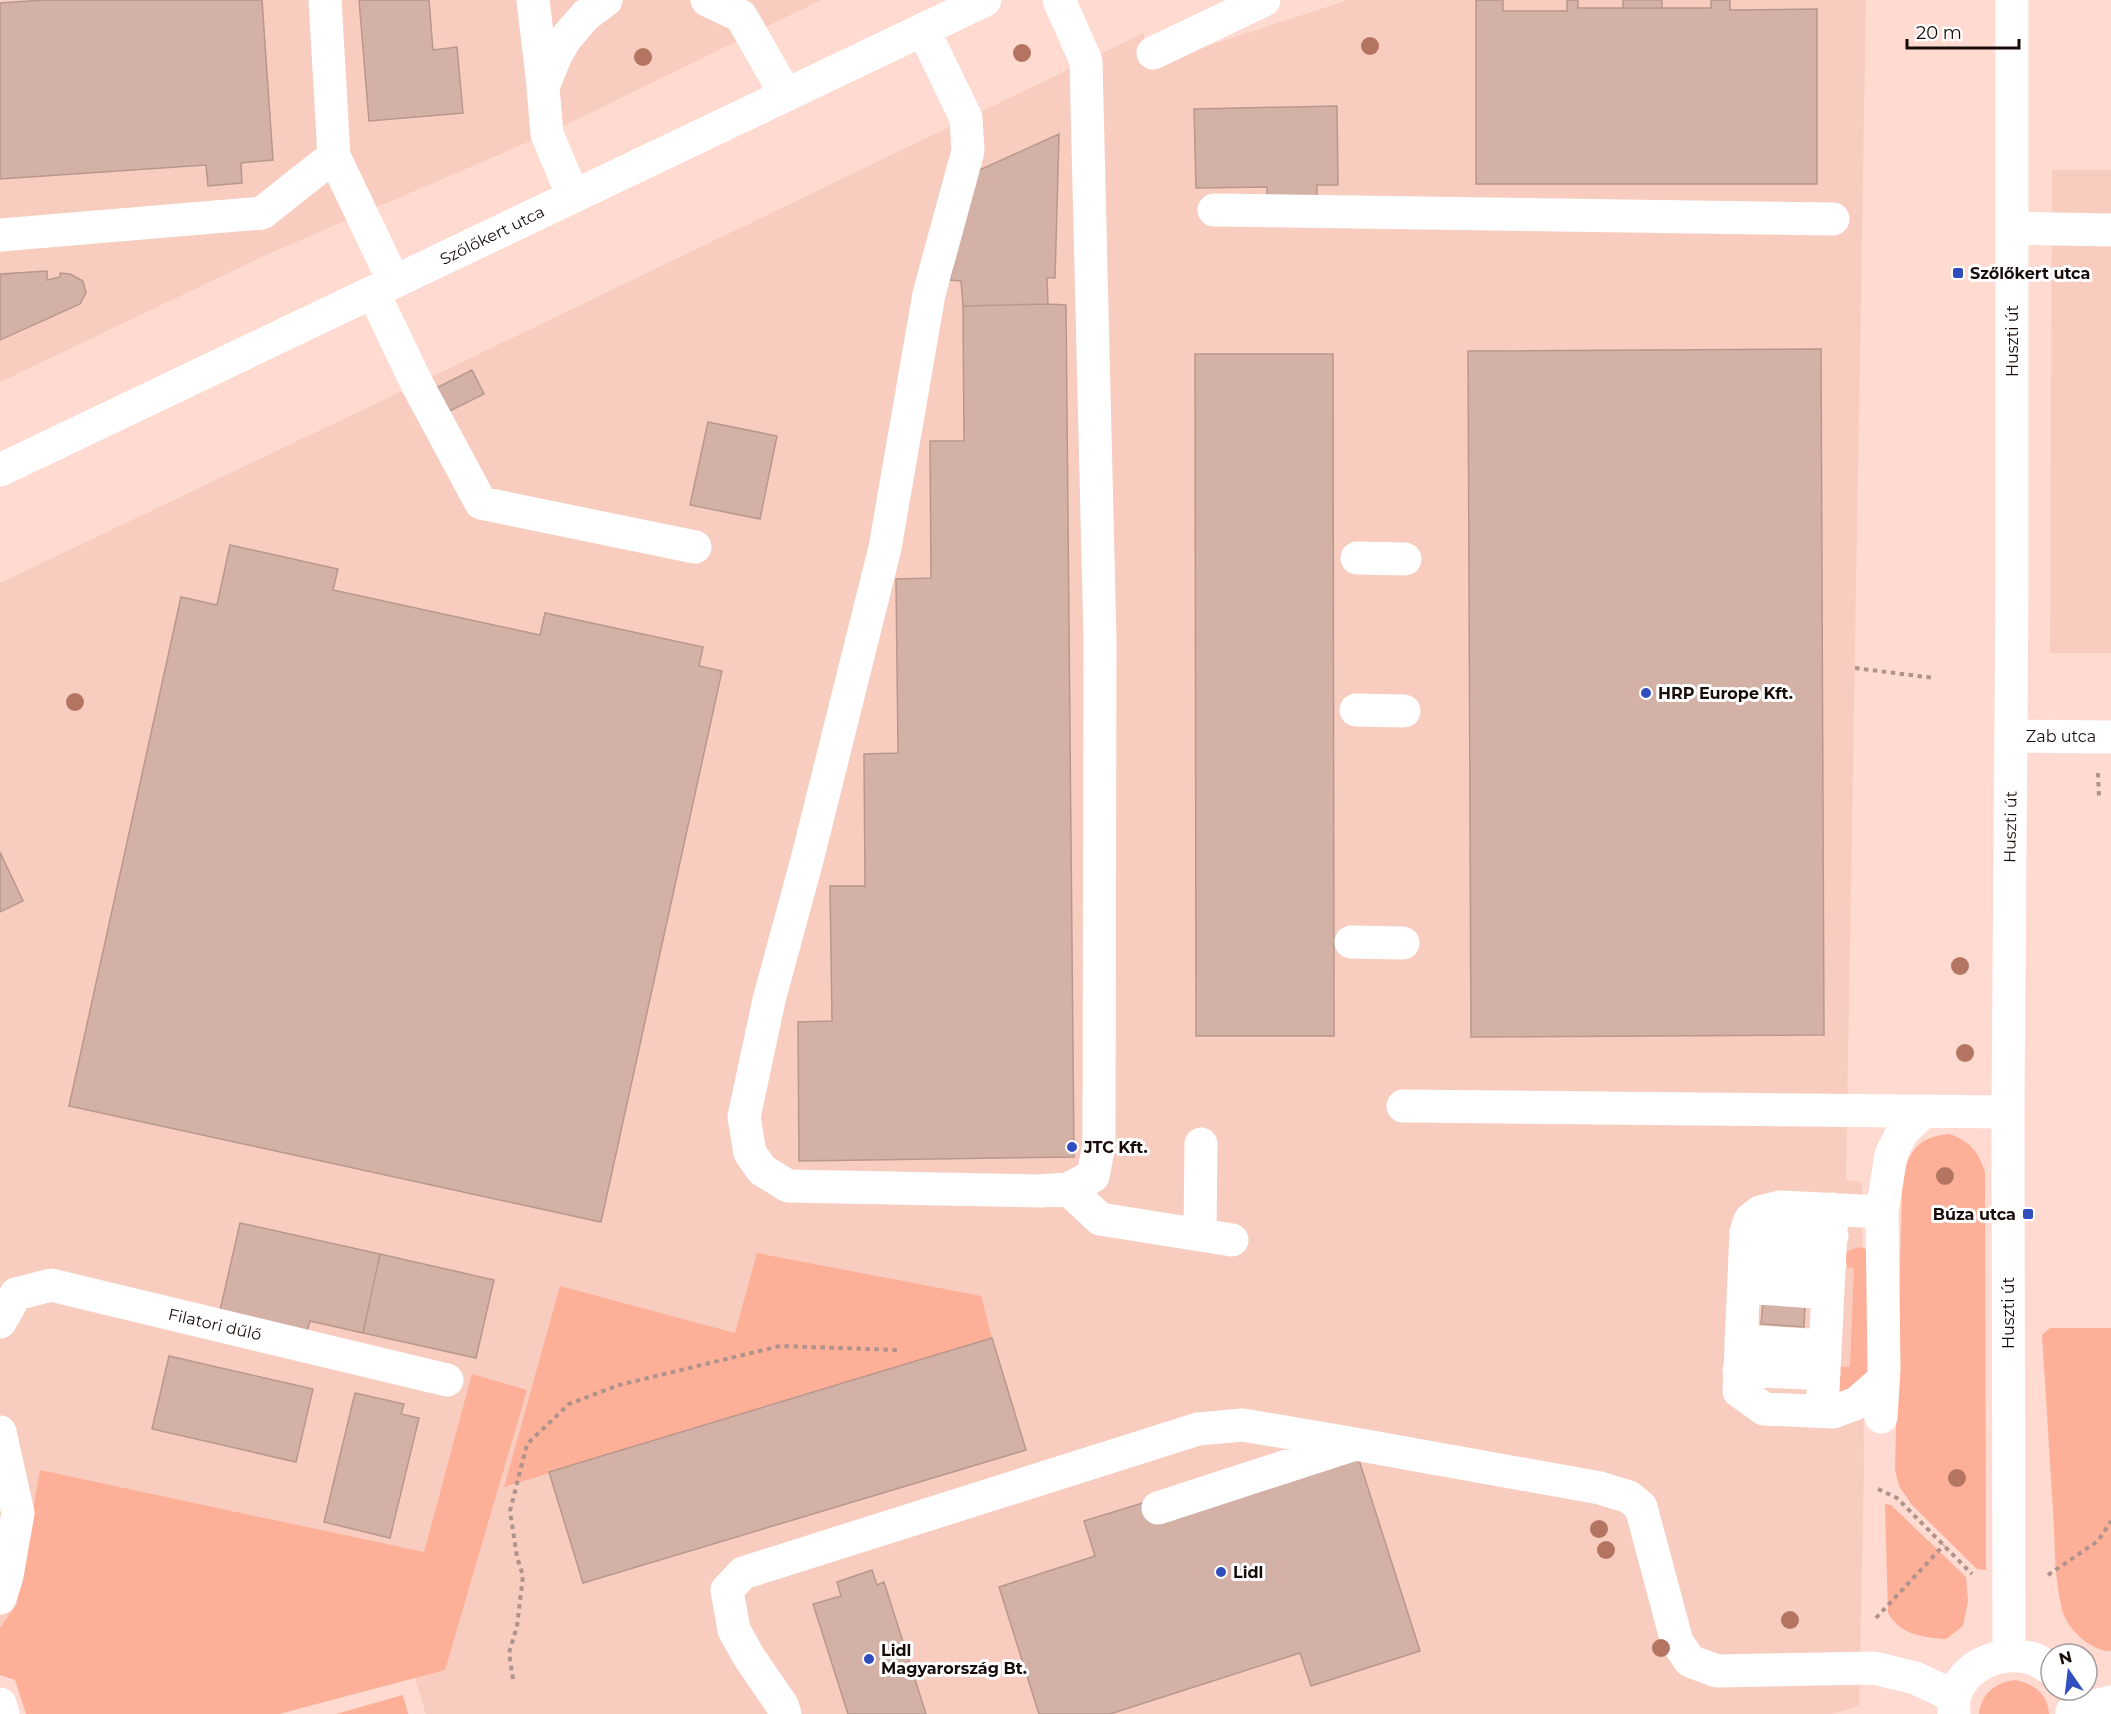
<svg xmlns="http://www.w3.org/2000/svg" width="2111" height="1714" viewBox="0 0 2111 1714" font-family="Montserrat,sans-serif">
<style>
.built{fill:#f8cdc0}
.green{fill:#fdaf98}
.building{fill:#d3b1a7;stroke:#b8978d;stroke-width:1.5}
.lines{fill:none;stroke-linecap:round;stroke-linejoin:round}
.path{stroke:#ae928b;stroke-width:4;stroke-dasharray:4.5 4.5;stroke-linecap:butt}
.minor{stroke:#fff;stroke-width:33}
.tree{fill:#b37561}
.poi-dot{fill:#304ebe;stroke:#fff;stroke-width:2}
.labels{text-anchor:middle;stroke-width:6;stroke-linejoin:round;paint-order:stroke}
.street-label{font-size:16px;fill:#190d0a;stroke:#fff}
.poi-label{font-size:16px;font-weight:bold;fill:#190d0a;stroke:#fff;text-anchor:start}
</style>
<rect width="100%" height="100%" fill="#fedad0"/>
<path class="built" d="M 0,0 L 821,0 L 547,134 L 270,253 L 0,382 Z
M 1348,0 L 1866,0 L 1846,1180 L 1862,1182 L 1864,1468 L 1859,1706 L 1832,1714 L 426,1714 L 410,1663 L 35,1714 L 15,1657 L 0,1654 L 0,583 L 417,384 L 1144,33 L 1146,66 Z
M 2052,170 L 2111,170 L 2111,653 L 2050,653 Z"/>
<path class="green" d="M 1949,1134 C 1970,1141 1978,1151 1985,1172 L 1986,1570 L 1977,1569 L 1912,1505 L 1899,1486 L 1895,1469 L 1902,1187 C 1906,1155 1915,1137 1949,1134 Z
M 1859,1247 L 1870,1250 L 1868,1369 L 1865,1378 L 1845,1391 L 1835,1393 L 1828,1366 L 1850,1367 L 1854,1268 L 1835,1266 L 1841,1254 Z
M 757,1253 L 981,1296 L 992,1338 L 504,1487 L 560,1286 L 735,1333 Z
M 2050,1328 L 2111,1328 L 2111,1651 C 2091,1652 2066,1628 2062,1609 C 2054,1577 2055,1541 2053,1509 C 2049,1451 2046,1393 2042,1335 Z
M 472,1374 L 527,1390 L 445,1670 L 279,1714 L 26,1714 L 15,1680 L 0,1675 L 0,1628 L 17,1604 L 40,1470 L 424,1552 Z
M 1885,1504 L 1891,1505 L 1966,1577 L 1968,1601 L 1963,1626 L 1946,1639 C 1924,1638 1899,1634 1888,1613 Z
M 2014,1680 C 2033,1683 2048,1694 2049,1714 L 1979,1714 C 1981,1694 1995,1683 2014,1680 Z
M 403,1695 L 408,1714 L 336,1714 Z"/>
<path class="building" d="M 43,0 L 262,0 L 273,160 L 241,163 L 242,183 L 208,186 L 206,165 L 0,179 L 0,3 Z
M 359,0 L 429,0 L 433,50 L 457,47 L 463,113 L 369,121 Z
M 1476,0 L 1503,0 L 1503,11 L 1567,11 L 1567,0 L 1578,0 L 1578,8 L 1711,8 L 1711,0 L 1730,0 L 1730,10 L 1817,9 L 1817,184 L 1476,184 Z
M 1623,0 L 1662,0 L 1662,8 L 1623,8 Z
M 1337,106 L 1338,185 L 1317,185 L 1317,202 L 1267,203 L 1267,187 L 1196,188 L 1194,109 Z
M 1059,134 L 1055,278 L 1047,278 L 1048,304 L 963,306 L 961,281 L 950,280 L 975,172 Z
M 47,271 L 47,280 L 60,277 L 60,273 L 70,274 L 83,281 L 86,293 L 80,304 L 0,340 L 0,274 Z
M 1048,304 L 1066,305 L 1074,1157 L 799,1161 L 798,1022 L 832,1021 L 830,886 L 865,886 L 864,754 L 898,753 L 896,579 L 931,578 L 930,441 L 964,441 L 963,306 Z
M 1821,349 L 1824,1035 L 1471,1037 L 1468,351 Z
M 1195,354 L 1333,354 L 1334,1036 L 1196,1036 Z
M 472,370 L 484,394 L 448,412 L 436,388 Z
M 708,422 L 777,436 L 760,519 L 690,505 Z
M 230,545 L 338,569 L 333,590 L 540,635 L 545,613 L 703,647 L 699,666 L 722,671 L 601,1222 L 69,1106 L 181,597 L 217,605 Z
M 0,852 L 23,901 L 0,912 Z
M 240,1223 L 380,1254 L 363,1333 L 310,1321 L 306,1334 L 219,1315 Z
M 380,1254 L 494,1280 L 476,1358 L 363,1333 Z
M 1763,1302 L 1805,1304 L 1804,1327 L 1761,1324 Z
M 992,1338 L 1026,1450 L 583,1583 L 549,1472 Z
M 169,1356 L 313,1389 L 296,1462 L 152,1429 Z
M 355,1393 L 404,1404 L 401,1414 L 419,1418 L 390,1538 L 324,1522 Z
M 1358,1457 L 1420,1651 L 1311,1686 L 1300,1653 L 1110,1714 L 1039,1714 L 999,1587 L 1095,1556 L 1084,1521 L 1149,1501 Z
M 872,1570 L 877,1585 L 884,1582 L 926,1714 L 848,1714 L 813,1604 L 841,1596 L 837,1582 Z"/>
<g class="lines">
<path class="path" d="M 1855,668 L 1934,678
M 2098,773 L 2099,798
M 1878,1489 L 1897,1498 L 1972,1574
M 2048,1575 L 2098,1541 L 2111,1521
M 1876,1618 L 1944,1545
M 513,1679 L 509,1653 L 517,1626 L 523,1576 L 517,1557 L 510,1511 L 527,1444 L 569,1404 L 619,1385 L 780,1346 L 898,1350"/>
<path class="minor" d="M 325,0 L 334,156 L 394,282
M 533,0 L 543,85
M 707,0 L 741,16 L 786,95
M 923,29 L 966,118 L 968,151 L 929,294 L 885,548 L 807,860 L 769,1000 L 744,1117 L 750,1153 L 762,1170 L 788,1186 L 1040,1191 L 1068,1189 L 1093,1176 L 1099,1145 L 1100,640 L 1086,61 L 1059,0
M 1153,53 L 1264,0
M 573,196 L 547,134 L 543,87 L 556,55 L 566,38 L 586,15 L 606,0
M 1214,210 L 1833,219
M 2012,228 L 2111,230
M 0,235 L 262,213 L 334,156
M 373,292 L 417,384 L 481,503 L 695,547
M 0,470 L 985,0
M 1357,558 L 1405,559
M 1356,710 L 1404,711
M 2011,736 L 2111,737
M 1351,942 L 1403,943
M 1403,1106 L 2008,1112
M 1068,1189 L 1100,1219 L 1232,1240
M 1746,1232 L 1832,1236
M 1200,1234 L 1201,1144
M 1745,1260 L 1830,1265
M 1744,1287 L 1828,1293
M 0,1322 L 16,1294 L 51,1285 L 447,1380
M 1741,1341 L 1825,1346
M 1739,1370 L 1824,1374
M 1882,1381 L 1857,1403 L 1833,1412 L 1764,1409 L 1739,1391 L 1746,1232 L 1750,1220 L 1760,1212 L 1780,1207 L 1882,1212
M 1822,1411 L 1832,1209
M 1881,1417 L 1884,1369 L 1882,1212 L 1891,1155 L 1902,1132 L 1923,1112
M 0,1432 L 18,1513 L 7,1576 L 0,1598
M 1158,1508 L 1355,1444 L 1600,1488 L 1629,1497 L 1641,1507 L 1677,1642 L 1690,1661 L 1717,1671 L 1874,1668 L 1915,1678 L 1954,1696
M 2009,1654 L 2008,1112 L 2012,585 L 2012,0
M 0,1704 L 3,1714
M 2072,1712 L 2111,1702
M 785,1714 L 782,1705 L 749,1657 L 734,1630 L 727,1590 L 743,1573 L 1198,1429 L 1243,1425 L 1349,1443
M 1954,1714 C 1954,1708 1953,1701 1955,1695 C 1965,1664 2001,1650 2031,1658 C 2038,1660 2045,1665 2051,1669"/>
</g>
<g class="tree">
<circle cx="1370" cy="46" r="9"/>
<circle cx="1022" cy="53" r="9"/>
<circle cx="643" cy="57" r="9"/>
<circle cx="75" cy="702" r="9"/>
<circle cx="1960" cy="966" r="9"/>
<circle cx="1965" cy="1053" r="9"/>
<circle cx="1945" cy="1176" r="9"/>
<circle cx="1957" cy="1478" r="9"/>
<circle cx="1599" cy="1529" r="9"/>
<circle cx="1606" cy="1550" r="9"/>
<circle cx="1790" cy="1620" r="9"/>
<circle cx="1661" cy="1648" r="9"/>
</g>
<g class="poi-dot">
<rect x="1952" y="267" width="12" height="12" rx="3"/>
<circle cx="1646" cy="693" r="6"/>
<circle cx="1072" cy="1147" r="6"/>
<rect x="2022" y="1208" width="12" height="12" rx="3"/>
<circle cx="1221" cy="1572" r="6"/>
<circle cx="869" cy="1659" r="6"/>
</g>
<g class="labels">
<g class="street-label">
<text transform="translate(492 235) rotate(-26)" y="6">Szőlőkert utca</text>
<text transform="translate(2012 341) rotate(-90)" y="6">Huszti út</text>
<text x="2061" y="742">Zab utca</text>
<text transform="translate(2010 827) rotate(-89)" y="6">Huszti út</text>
<text transform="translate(2008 1313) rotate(-90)" y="6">Huszti út</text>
<text transform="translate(215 1324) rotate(13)" y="6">Filatori dűlő</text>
</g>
<g class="poi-label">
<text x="1970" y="279">Szőlőkert utca</text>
<text x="1658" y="699">HRP Europe Kft.</text>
<text x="1084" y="1153">JTC Kft.</text>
<text x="2016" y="1220" text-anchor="end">Búza utca</text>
<text x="1233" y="1578">Lidl</text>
<text x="881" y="1656">Lidl<tspan x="881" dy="18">Magyarország Bt.</tspan></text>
</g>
</g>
<g transform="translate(2069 1672) rotate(346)"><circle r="28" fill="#ffffff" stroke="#a39e9d" stroke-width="1.5"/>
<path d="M0-4.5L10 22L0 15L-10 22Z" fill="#304ebe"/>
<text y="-9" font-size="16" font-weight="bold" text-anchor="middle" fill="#190d0a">N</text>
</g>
<path d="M1907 39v9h112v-9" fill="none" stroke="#190d0a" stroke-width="3"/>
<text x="1916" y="39" font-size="18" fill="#190d0a" stroke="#ffffff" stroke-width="4.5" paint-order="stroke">20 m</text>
</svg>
